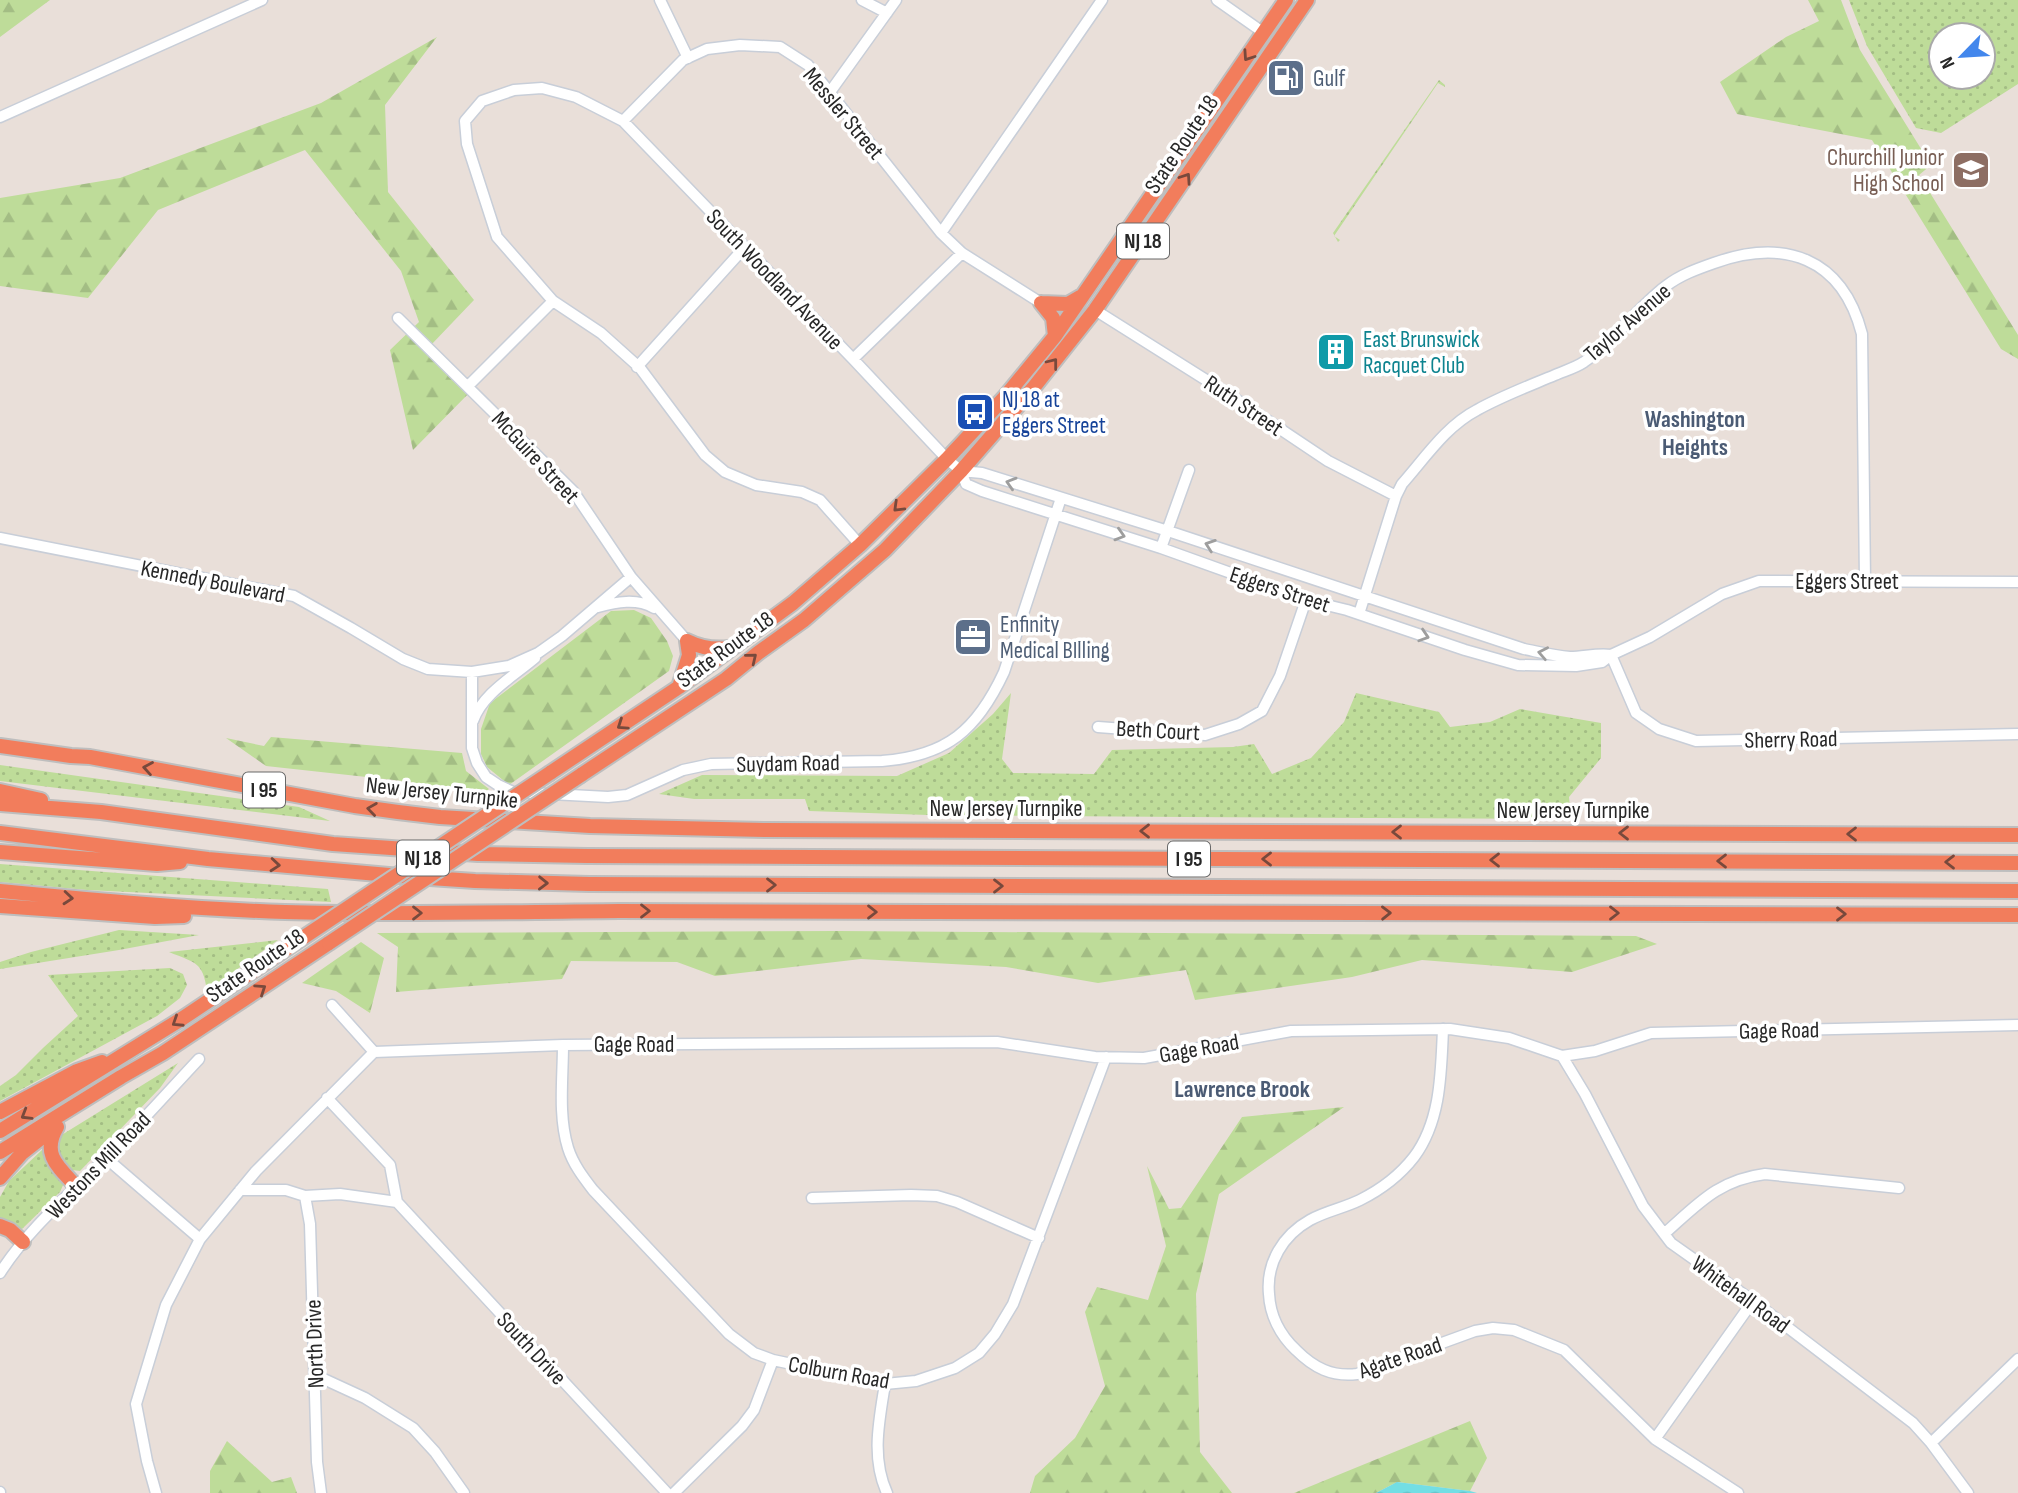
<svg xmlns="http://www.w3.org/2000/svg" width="2018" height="1493" viewBox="0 0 2018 1493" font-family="'Sofia Sans Condensed',sans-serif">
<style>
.grass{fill:url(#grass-dots);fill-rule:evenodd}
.forest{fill:url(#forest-firs)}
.water{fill:url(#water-waves)}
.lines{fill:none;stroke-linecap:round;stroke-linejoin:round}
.minor-casing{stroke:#c8ced8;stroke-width:13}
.highway-casing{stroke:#bebebe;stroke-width:18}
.minor{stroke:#fff;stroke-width:10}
.highway{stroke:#f27d5c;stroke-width:14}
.highway-bridge-casing{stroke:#bebebe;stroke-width:18;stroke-linecap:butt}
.highway-bridge{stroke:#f27d5c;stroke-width:14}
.oneway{stroke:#78493c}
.oneway2{stroke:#9e9e9e}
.labels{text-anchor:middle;stroke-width:7;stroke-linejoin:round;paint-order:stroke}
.shield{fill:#fff;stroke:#686868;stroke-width:2}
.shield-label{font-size:21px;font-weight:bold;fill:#272727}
.service-label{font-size:23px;fill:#4e5e75;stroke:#fff;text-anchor:start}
.street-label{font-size:23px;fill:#272727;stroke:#fff}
.education-label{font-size:23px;fill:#785e54;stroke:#fff;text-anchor:end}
.culture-label{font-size:23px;fill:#0d838f;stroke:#fff;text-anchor:start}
.transit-label{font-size:23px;fill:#164399;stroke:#fff;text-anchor:start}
.neighbourhood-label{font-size:24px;font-weight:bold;fill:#4b5b74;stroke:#fff}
</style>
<defs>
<pattern id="grass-dots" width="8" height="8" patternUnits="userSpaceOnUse" patternTransform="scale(1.75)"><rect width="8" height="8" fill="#bedc99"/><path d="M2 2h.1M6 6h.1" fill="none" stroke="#a3bd84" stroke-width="1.8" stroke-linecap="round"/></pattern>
<pattern id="forest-firs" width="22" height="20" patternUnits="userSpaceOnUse" patternTransform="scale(1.75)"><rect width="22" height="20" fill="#bedc99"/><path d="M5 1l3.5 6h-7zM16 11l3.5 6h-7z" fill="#a3bd84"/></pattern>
<pattern id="water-waves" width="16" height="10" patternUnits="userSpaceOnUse" patternTransform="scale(1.75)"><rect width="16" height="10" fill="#73dee4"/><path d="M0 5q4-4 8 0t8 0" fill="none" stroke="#64bec4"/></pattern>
</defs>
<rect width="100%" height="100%" fill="#e9dfd9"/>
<path class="grass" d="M 1849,0 L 2018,0 L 2018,84 L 1941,133 L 1916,128 L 1867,46 ZM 1941,35 L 1983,35 L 1983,77 L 1941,77 Z
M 1439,80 L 1445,85 L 1445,87 L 1438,83 L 1334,236 L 1340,240 L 1338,242 L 1333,233 Z
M 1011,693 L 1002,759 L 1013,773 L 1094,774 L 1112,750 L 1233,747 L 1254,744 L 1272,774 L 1311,758 L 1344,722 L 1356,693 L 1439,712 L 1450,727 L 1490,722 L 1520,709 L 1601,723 L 1601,758 L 1569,797 L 1571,819 L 1184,817 L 928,815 L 809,811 L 805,799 L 694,799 L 659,794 L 702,775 L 897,776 L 949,753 L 993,714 Z
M 0,765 L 299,807 L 330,821 L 0,781 Z
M 0,864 L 328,889 L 331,902 L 87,890 L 0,882 Z
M 119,930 L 199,935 L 119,950 L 0,969 L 0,962 L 31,952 Z
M 278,940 L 207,991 C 203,961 195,963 169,952 Z
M 170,968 L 183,974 L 187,985 L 180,998 L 157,1016 L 0,1101 L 0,1086 L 16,1075 L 43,1048 L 78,1016 L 48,975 Z
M 178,1063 L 160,1088 L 80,1171 L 72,1170 L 55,1156 L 60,1136 Z
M 43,1149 L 51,1166 L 64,1183 L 60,1192 L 22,1229 L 0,1220 L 0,1197 L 9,1181 Z"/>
<path class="forest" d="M 0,0 L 50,0 L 0,37 Z
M 1808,0 L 1841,0 L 1860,50 L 1931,165 L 1919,175 L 2018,335 L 2018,359 L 2001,349 L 1872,140 L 1737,114 L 1720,82 L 1786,37 L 1819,21 Z
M 437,37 L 385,105 L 388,192 L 474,300 L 431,345 L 473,389 L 413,450 L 390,350 L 419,322 L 401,271 L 305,150 L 158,210 L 88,298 L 0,286 L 0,198 L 120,178 L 321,103 Z
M 634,610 L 651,618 L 667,641 L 673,656 L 669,671 L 509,785 L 487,767 L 481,754 L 481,729 L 490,703 L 611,611 Z
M 271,737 L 462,753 L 466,771 L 489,789 L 481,795 L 403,781 L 266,766 L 226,738 L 264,746 Z
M 838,931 L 1636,936 L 1657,944 L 1572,972 L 1422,960 L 1352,977 L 1195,1000 L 1186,970 L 1098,983 L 1006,967 L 861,959 L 715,976 L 677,962 L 571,961 L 562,979 L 396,992 L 398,947 L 377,933 Z
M 361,942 L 384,958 L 370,1013 L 336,991 L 302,983 Z
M 1344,1107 L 1219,1194 L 1196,1294 L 1200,1452 L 1232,1493 L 1030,1493 L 1035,1476 L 1075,1438 L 1105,1386 L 1085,1312 L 1097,1287 L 1148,1300 L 1166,1246 L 1147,1166 L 1169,1209 L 1181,1208 L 1242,1117 Z
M 1470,1421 L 1487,1458 L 1470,1491 L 1397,1482 L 1376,1493 L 1294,1493 Z
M 227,1441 L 272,1482 L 291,1477 L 297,1493 L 210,1493 L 210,1471 Z"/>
<path class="water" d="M 1397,1482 L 1470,1491 L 1477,1493 L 1376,1493 Z"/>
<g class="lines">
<defs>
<path id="minor" d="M 660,0 L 688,58
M 862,0 L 887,13
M 1217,0 L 1264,33
M 830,92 L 896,0
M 0,117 L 262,0
M 623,121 L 683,60 L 707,49 L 740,45 L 780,47 L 808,65 L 941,233 L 962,253 L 1041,303
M 941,233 L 1102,0
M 1095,310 L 1222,390 L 1328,461 L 1396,496
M 398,318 L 573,491 L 631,577 L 687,641
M 853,359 L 962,253
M 637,367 L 745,247
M 468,386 L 553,301
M 961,471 L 966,484 L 982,491 L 1161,548 L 1306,600 L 1347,610 L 1465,650 L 1518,665 L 1576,666 L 1602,662 L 1611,655 L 1650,637 L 1722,594 L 1759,581 L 2018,582
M 0,538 L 294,596 L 351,628 L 403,659 L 428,669 L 472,672 L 509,666 L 538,653 L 562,636 L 631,577
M 860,545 L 820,500 L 802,492 L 756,485 L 725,472 L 705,455 L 640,368 L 601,333 L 553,301 L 497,237 L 467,144 L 465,121 L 482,101 L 514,90 L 542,88 L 576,97 L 623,121 L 853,359 L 947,459 L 961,471 L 982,473 L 1168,531 L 1524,649 C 1539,652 1554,656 1570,657 C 1584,657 1597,653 1611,655
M 1161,548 L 1189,470
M 598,607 C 616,602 637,598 654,608
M 1359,614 L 1396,496 L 1402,484 C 1425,458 1446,426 1477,410 C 1502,396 1529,386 1555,375 C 1564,371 1575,368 1584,362 C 1615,340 1637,308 1666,286 C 1680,275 1697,269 1714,263 C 1784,238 1842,257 1862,334 L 1865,581
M 1611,655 L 1636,713 L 1659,729 L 1696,741 L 2018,734
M 472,672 L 472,748 L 477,763 L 486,777 L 498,785 L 513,792 L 608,797 L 627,795 L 683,770 L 711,764 L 882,761 C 947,756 977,730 1004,672 L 1061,498
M 473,721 C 482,694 514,676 535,658
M 1098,727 L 1205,735 L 1239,724 L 1262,711 L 1280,676 L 1306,600
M 332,1005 L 374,1052
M 1443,1029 C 1441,1073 1441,1121 1414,1157 C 1400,1175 1380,1190 1360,1200 C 1344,1208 1326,1211 1310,1220 C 1283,1235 1266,1263 1269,1294 C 1270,1315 1280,1335 1296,1350 C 1314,1368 1332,1377 1357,1374 L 1475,1331 L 1493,1328 L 1514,1330 L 1564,1350 L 1655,1439 L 1738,1493
M 563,1045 C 563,1078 558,1116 568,1148 C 573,1164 583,1177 593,1190 L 729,1334 L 754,1353 L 773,1360 L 885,1384 L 916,1381 L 955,1368 L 979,1353 L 995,1334 L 1013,1304 L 1106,1057
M 374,1052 L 563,1045 L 997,1042 L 1095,1057 L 1144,1058 L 1291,1031 L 1450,1029 L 1509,1038 L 1562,1056 L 1595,1051 L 1651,1033 L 2018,1025
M 1562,1056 L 1585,1094 L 1643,1206 L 1671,1243 L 1753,1301 L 1913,1423 L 1931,1443 L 1968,1493
M 327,1098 L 390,1165 L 397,1202
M 106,1158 L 200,1239
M 240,1190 L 286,1190 L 305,1196 L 340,1194 L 397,1202
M 305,1196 L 310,1224 L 317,1462 L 321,1493
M 812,1198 L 911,1195 L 937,1196 L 957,1202 L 1039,1238
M 397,1202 L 667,1493
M 1664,1234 C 1698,1204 1718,1180 1765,1174 L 1899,1188
M 0,1273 C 28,1229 69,1195 106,1158 C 138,1126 168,1092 199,1059
M 315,1375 L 365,1398 L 413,1428 L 435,1452 L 464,1493
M 885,1384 C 879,1421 871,1458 887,1493
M 1655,1439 L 1753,1301
M 1931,1443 L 2018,1359
M 0,1492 L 0,1493
M 156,1493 L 147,1461 L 136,1404 L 166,1305 L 200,1239 L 256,1171 L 374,1052
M 674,1493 L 742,1426 L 754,1410 L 773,1360"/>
<path id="highway" d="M 1041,303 L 1068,304 L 1080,297
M 1041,303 L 1053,318 L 1055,336
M 687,641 C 701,648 713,650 729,648
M 679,687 L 689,655 L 687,641
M 0,746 L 71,756 L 90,757 L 355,806 L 398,812 L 440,817 L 590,826 L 767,830 L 2018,835
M 550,773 L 679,687 L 793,603 L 860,545 L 947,459 L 1004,398 L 1055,336 L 1286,0
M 581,775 L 726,679 L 758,653 L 804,620 L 885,550 L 961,471 L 1034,387 L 1095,310 L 1307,0
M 0,791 L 41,800
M 0,804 L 101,812 L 333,844 L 478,854 L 587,856 L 2018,863
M 0,833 L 208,859 L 400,876 L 475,881 L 589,884 L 2018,891
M 0,852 L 157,864 L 180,862
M 0,891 C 95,900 190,909 285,912 C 396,915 508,912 619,911 L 2018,915
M 0,906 L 155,917 L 184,916
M 0,1112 L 77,1071 L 102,1062
M 57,1127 C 41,1154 58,1167 76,1186
M 0,1131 L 183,1018 L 295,943
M 0,1152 L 121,1077 L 163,1053 L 329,943
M 0,1178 L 22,1153 L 50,1131
M 0,1226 L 10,1230 L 23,1242"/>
</defs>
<use href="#minor" class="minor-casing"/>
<use href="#highway" class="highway-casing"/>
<use href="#minor" class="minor"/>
<use href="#highway" class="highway"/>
<defs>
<path id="highway-bridge" d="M 295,943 L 550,773
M 329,943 L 581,775"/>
</defs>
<use href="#highway-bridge" class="highway-bridge-casing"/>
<use href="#highway-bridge" class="highway-bridge"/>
</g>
<defs><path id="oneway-chevron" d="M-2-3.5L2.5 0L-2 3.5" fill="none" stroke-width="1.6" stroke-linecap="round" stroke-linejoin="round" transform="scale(1.75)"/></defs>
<g class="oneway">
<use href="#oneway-chevron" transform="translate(1248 56) rotate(124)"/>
<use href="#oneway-chevron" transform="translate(1186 178) rotate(-56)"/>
<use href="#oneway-chevron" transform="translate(1053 363) rotate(-52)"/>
<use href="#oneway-chevron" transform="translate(898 507) rotate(136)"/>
<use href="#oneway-chevron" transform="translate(752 658) rotate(-39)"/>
<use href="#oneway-chevron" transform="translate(622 725) rotate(146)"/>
<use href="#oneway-chevron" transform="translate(148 768) rotate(-170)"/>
<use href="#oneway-chevron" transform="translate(372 809) rotate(-172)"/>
<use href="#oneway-chevron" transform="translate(1145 831) rotate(-180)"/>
<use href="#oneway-chevron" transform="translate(1397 832) rotate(-180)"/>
<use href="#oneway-chevron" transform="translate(1624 833) rotate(-180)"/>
<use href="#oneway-chevron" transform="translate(1852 834) rotate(-180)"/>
<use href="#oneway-chevron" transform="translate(1267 859) rotate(-180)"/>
<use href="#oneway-chevron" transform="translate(1495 860) rotate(-180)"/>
<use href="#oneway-chevron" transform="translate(1722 861) rotate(-180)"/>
<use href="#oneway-chevron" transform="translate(1950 862) rotate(-180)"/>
<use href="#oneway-chevron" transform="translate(275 865) rotate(5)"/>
<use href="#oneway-chevron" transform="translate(543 883) rotate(1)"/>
<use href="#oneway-chevron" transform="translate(771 885)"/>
<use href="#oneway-chevron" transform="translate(998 886)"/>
<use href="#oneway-chevron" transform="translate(68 898) rotate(5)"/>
<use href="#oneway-chevron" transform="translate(645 911)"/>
<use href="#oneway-chevron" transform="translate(872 912)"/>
<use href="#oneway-chevron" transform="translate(417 913)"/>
<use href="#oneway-chevron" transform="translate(1386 913) rotate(-1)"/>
<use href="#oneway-chevron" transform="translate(1614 913)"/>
<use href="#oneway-chevron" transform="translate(1841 914)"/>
<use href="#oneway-chevron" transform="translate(261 989) rotate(-34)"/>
<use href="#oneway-chevron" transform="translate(177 1022) rotate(147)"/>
<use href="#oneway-chevron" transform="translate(26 1115) rotate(149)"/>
</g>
<g class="oneway2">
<use href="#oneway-chevron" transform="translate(1011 483) rotate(-163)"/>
<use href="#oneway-chevron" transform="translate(1120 535) rotate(17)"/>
<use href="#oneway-chevron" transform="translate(1210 545) rotate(-161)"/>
<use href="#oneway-chevron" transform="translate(1424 636) rotate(18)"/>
<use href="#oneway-chevron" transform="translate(1543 653) rotate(-169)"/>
</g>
<defs>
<symbol id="fuel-square" viewBox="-11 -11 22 22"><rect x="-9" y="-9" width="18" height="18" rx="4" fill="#5c6f8a" stroke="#fff"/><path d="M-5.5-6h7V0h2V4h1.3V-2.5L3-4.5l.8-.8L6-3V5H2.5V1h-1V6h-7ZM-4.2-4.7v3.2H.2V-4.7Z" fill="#fff"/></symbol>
<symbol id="school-square" viewBox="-11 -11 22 22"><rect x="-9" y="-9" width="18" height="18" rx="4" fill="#8d6e63" stroke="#fff"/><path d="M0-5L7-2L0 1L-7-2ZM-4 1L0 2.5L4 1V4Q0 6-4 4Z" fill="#fff"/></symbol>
<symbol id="building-square" viewBox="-11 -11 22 22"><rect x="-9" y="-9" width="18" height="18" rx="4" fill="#0f9aa8" stroke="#fff"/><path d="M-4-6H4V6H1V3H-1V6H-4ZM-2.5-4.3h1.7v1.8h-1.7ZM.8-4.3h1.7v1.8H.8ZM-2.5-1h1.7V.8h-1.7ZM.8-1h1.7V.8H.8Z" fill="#fff"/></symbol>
<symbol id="bus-square" viewBox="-11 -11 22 22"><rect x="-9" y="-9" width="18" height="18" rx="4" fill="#1a4fb4" stroke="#fff"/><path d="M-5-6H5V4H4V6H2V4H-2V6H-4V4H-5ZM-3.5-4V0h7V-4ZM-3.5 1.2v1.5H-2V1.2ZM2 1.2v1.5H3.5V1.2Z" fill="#fff"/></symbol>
<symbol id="office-square" viewBox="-11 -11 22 22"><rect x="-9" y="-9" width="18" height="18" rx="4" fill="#5c6f8a" stroke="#fff"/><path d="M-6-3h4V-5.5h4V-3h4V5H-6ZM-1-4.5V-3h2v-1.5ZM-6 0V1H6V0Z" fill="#fff"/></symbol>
</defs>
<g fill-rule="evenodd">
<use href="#fuel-square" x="1264" y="56" width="44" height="44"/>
<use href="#school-square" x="1949" y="148" width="44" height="44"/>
<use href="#building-square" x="1314" y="330" width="44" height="44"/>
<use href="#bus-square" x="953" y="390" width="44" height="44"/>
<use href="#office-square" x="951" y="615" width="44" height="44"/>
</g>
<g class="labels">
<g class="shield">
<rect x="1117" y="223.5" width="52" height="35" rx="5"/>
<rect x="243" y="772.5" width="42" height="35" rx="5"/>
<rect x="397" y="840.5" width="52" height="35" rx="5"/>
<rect x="1168" y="841.5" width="42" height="35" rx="5"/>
</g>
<g class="shield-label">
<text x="1143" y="248">NJ 18</text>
<text x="264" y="797">I 95</text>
<text x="423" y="865">NJ 18</text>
<text x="1189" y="866">I 95</text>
</g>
<g class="service-label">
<text x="1313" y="86">Gulf</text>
<text x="1000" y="632">Enfinity<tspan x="1000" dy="26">Medical BIlling</tspan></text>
</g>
<g class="street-label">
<text transform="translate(844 113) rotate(50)" y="8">Messler Street</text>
<text transform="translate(1181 144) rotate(-56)" y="8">State Route 18</text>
<text transform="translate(775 279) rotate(46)" y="8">South Woodland Avenue</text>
<text transform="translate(1627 322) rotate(-41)" y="8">Taylor Avenue</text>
<text transform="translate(1244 405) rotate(34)" y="8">Ruth Street</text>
<text transform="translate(536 457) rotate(47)" y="8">McGuire Street</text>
<text transform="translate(213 581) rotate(11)" y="8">Kennedy Boulevard</text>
<text x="1847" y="589">Eggers Street</text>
<text transform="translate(1280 589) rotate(18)" y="8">Eggers Street</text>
<text transform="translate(725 649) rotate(-36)" y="8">State Route 18</text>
<text transform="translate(1158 730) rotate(3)" y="8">Beth Court</text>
<text transform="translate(1791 739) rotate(-1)" y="8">Sherry Road</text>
<text transform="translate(788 763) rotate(-1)" y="8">Suydam Road</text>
<text transform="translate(442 792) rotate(6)" y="8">New Jersey Turnpike</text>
<text x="1006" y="816">New Jersey Turnpike</text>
<text x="1573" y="818">New Jersey Turnpike</text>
<text transform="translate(255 965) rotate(-34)" y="8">State Route 18</text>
<text transform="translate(1779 1030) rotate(-1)" y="8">Gage Road</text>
<text x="634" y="1052">Gage Road</text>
<text transform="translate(1199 1048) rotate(-10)" y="8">Gage Road</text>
<text transform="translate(98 1165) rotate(-46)" y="8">Westons Mill Road</text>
<text transform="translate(1741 1294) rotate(36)" y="8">Whitehall Road</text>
<text transform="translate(314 1344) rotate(-92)" y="8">North Drive</text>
<text transform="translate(532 1348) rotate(47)" y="8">South Drive</text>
<text transform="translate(1400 1357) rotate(-19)" y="8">Agate Road</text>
<text transform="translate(839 1372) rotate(10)" y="8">Colburn Road</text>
</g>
<g class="education-label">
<text x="1944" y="165">Churchill Junior<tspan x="1944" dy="26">High School</tspan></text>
</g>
<g class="culture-label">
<text x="1363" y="347">East Brunswick<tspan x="1363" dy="26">Racquet Club</tspan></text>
</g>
<g class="transit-label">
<text x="1002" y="407">NJ 18 at<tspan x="1002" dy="26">Eggers Street</tspan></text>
</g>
<g class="neighbourhood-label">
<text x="1695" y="427">Washington<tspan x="1695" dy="28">Heights</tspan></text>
<text x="1242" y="1097">Lawrence Brook</text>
</g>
</g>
<g transform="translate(1962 56) rotate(245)"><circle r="33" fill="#ffffff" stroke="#a9a9a9" stroke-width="2"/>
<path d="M0-5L12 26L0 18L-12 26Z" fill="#4387ec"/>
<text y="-10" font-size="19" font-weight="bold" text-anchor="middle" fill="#272727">N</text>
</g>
</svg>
